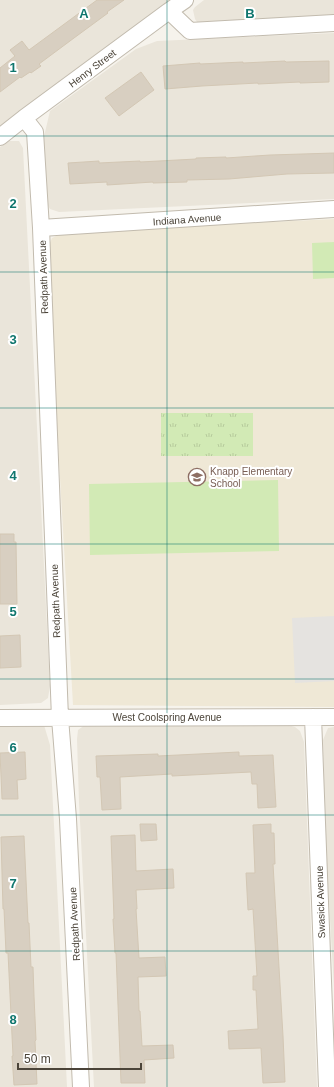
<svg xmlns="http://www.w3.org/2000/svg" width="334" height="1087" viewBox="0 0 334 1087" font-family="Helvetica,sans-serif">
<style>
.residential{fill:#eae5da}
.education{fill:#efe8d6}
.grass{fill:url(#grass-tufts)}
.garden{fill:#d2eab5}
.parking{fill:#e5e3e0}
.building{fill:#d8cfc1;stroke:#d3c7b4}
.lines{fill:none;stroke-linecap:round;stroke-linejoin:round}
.street-casing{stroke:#c2bbae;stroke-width:18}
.street{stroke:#fff;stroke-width:16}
.grid{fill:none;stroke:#0f766e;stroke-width:1;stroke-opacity:0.55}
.labels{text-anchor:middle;stroke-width:4;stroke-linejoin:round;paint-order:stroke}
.street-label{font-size:10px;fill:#4b4439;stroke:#fff}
.education-label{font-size:10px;fill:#785e54;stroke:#fff;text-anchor:start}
.grid-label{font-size:13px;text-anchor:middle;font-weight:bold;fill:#0f766e;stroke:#fff;stroke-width:4;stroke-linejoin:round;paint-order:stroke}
</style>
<defs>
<pattern id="grass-tufts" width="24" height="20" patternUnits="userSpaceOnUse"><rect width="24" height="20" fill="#d2eab5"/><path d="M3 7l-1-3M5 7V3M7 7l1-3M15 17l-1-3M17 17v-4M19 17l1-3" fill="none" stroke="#b6ca9c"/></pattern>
</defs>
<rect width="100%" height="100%" fill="#f6f3ec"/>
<path class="residential" d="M 0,0 L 171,0 L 0,127 Z
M 204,0 L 334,0 L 334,15 L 197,22 L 195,19 L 193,10 L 195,7 Z
M 334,33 L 334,199 L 59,212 L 50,209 L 47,204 L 42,145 L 50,111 L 136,49 L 157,41 Z
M 9,141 L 19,141 L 23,148 L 50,686 L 48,698 L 41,703 L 0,705 L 0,147 Z
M 0,722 L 44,725 L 50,745 L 67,1087 L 0,1087 Z
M 89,722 L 281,723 L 295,727 L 300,731 L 304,742 L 317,1087 L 94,1087 L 79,802 L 77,739 L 78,730 Z
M 334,727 L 334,988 L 324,815 L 323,740 L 328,728 Z"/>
<path class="education" d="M 334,219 L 334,707 L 73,705 L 47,250 L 52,238 L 65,232 Z"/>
<path class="grass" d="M 161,413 L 253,413 L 253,456 L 161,456 Z"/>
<path class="garden" d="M 334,242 L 334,278 L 313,279 L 312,243 Z
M 278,480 L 279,551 L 90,555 L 89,484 Z"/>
<path class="parking" d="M 334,616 L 334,681 L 295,683 L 292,618 Z"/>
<path class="building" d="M 97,0 L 124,0 L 107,12 L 108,13 L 74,38 L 39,64 L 41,66 L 31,73 L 30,72 L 21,78 L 20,77 L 0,92 L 0,68 L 15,56 L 10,50 L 22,41 L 29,50 Z
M 285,61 L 286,62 L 329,61 L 329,82 L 300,83 L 300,82 L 258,84 L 258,83 L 202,86 L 165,89 L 163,66 L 200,63 L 200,64 L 243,62 L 243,63 Z
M 141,72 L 154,90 L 119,116 L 105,98 Z
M 334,153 L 334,173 L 287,174 L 229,179 L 187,180 L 187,182 L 153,183 L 153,182 L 107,185 L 107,182 L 70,184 L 68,163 L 99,161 L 99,163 L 140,161 L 140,162 L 196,159 L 196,158 L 226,157 L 226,158 L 270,155 Z
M 0,534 L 14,534 L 14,542 L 16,542 L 17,604 L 0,604 Z
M 20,635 L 21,667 L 0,668 L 0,636 Z
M 25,752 L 26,779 L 17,780 L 18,799 L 2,799 L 0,753 Z
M 239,752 L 239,756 L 273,755 L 276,807 L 258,808 L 257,784 L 252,784 L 251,772 L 172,776 L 172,774 L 120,777 L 121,809 L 102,810 L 100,777 L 97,777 L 96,756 L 158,754 L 158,756 Z
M 140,824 L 156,824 L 157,840 L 141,841 Z
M 271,824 L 271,833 L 274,833 L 275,864 L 273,864 L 283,1036 L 285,1082 L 263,1083 L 261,1048 L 229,1049 L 228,1031 L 258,1029 L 256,990 L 253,990 L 253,976 L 257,976 L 253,909 L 248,910 L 246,873 L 255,873 L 253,825 Z
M 135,835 L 136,871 L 173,869 L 174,888 L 136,890 L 137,909 L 136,909 L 139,958 L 165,957 L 166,976 L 138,977 L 139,1011 L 140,1011 L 142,1046 L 173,1045 L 174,1058 L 144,1060 L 145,1083 L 121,1083 L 116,953 L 115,953 L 113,919 L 114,919 L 111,836 Z
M 24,836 L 28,923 L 29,923 L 31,967 L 33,967 L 34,996 L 36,1040 L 35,1041 L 37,1084 L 14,1085 L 12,1056 L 13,1056 L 8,953 L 6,953 L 4,909 L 3,909 L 1,837 Z"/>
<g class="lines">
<defs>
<path id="street" d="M 169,11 L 190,31 L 334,23
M 24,118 L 35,132 L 41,228 L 60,718 L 68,819 L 81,1087
M 0,137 L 24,118 L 169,11 L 185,0
M 41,228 L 334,209
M 313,717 L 327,1087
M 0,718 L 334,717"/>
</defs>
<use href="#street" class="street-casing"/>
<use href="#street" class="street"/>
</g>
<path class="grid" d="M 167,0 L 167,1087M 0,136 L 334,136M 0,272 L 334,272M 0,408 L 334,408M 0,544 L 334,544M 0,679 L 334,679M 0,815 L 334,815M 0,951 L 334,951"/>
<defs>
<symbol id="school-ring" viewBox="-11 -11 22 22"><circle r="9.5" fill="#fff" stroke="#8d6e63" stroke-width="1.5"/><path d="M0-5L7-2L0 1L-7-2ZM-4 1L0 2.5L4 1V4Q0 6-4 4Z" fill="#8d6e63"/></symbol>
</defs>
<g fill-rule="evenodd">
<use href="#school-ring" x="187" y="467" width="20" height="20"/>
</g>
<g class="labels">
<g class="street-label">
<text transform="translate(92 68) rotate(-37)" y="4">Henry Street</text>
<text transform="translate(187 219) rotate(-4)" y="4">Indiana Avenue</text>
<text transform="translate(43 277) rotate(-92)" y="4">Redpath Avenue</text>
<text transform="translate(55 601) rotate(-92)" y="4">Redpath Avenue</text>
<text x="167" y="721">West Coolspring Avenue</text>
<text transform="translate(320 902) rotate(-92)" y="4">Swasick Avenue</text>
<text transform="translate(74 924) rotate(-93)" y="4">Redpath Avenue</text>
</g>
<g class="education-label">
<text x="210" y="475">Knapp Elementary<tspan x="210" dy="12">School</tspan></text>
</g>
</g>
<g class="grid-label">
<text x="84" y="18">A</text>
<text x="250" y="18">B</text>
<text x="13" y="72">1</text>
<text x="13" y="208">2</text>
<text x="13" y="344">3</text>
<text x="13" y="480">4</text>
<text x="13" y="616">5</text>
<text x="13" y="752">6</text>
<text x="13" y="888">7</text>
<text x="13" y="1024">8</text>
</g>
<path d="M18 1063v6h123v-6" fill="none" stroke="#4b4439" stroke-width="2"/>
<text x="24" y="1063" font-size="12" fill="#4b4439" stroke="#ffffff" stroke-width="3" paint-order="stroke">50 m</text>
</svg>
